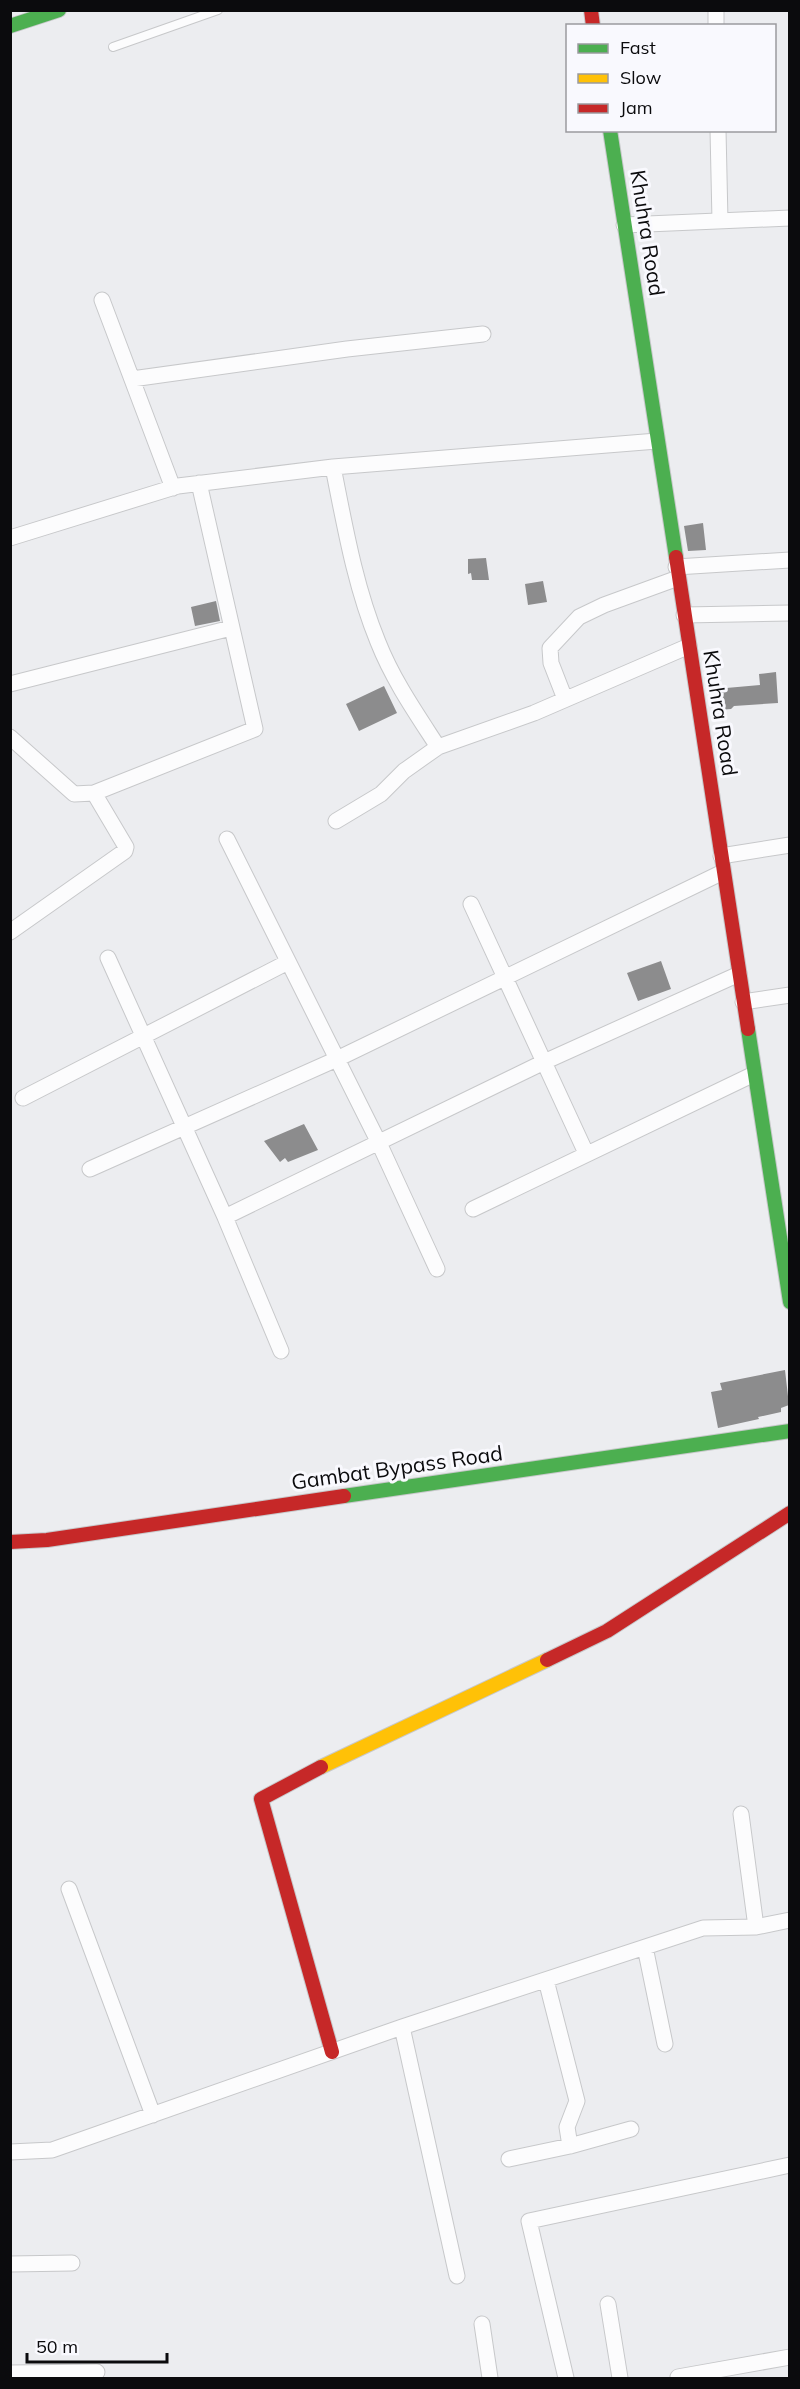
<svg xmlns="http://www.w3.org/2000/svg" width="800" height="2389" viewBox="0 0 800 2389" font-family="Mulish,sans-serif">
<style>
.building{fill:#8c8c8d}
.lines{fill:none;stroke-linecap:round;stroke-linejoin:round}
.lane-casing{stroke:#c7c8ca;stroke-width:10}
.street-casing{stroke:#c7c8ca;stroke-width:17}
.fast-casing{stroke:#c7c8ca;stroke-width:16}
.slow-casing{stroke:#c7c8ca;stroke-width:16}
.jam-casing{stroke:#c7c8ca;stroke-width:16}
.lane{stroke:#fcfcfd;stroke-width:8}
.street{stroke:#fcfcfd;stroke-width:15}
.fast{stroke:#4caf50;stroke-width:14}
.slow{stroke:#ffc107;stroke-width:14}
.jam{stroke:#c62828;stroke-width:14}
.labels{text-anchor:middle;stroke-width:6;stroke-linejoin:round;paint-order:stroke}
.street-label{font-size:21px;fill:#0b0b0d;stroke:#f9f9fe}
</style>
<rect width="100%" height="100%" fill="#ecedf0"/>
<path class="building" d="M 703,523 L 706,550 L 688,551 L 684,526 Z
M 486,558 L 489,580 L 472,580 L 471,573 L 468,574 L 468,559 Z
M 543,581 L 547,602 L 528,605 L 525,584 Z
M 216,601 L 220,621 L 195,626 L 191,607 Z
M 776,672 L 778,703 L 734,706 L 731,709 L 717,710 L 715,689 L 760,685 L 759,674 Z
M 384,686 L 397,713 L 359,731 L 346,704 Z
M 661,961 L 671,989 L 638,1001 L 627,973 Z
M 304,1124 L 318,1150 L 288,1162 L 285,1158 L 280,1162 L 264,1141 Z
M 785,1370 L 789,1405 L 781,1408 L 781,1412 L 758,1417 L 759,1419 L 718,1428 L 711,1392 L 722,1390 L 720,1383 Z"/>
<g class="lines">
<defs>
<path id="lane" d="M 113,47 L 218,10"/>
<path id="street" d="M 716,10 L 716,26
M 718,130 L 720,221
M 624,225 L 790,218
M 102,300 L 173,488
M 132,379 L 347,349 L 483,334
M 333,467 C 345,527 355,586 378,642 C 393,680 416,713 438,747
M 10,538 L 178,486 L 333,467 L 657,441
M 676,567 L 790,560
M 684,615 L 790,613
M 10,684 L 231,628
M 565,699 L 551,663 L 550,648 L 579,617 L 604,605 L 678,578
M 10,737 L 74,794 L 94,793 L 126,847 L 125,851 L 10,932
M 94,793 L 255,729 L 199,483
M 336,821 L 381,794 L 404,771 L 438,747 L 534,713 L 689,646
M 227,839 L 379,1143 L 437,1269
M 721,856 L 790,845
M 471,904 L 586,1153
M 108,958 L 225,1217 L 281,1351
M 743,1002 L 790,995
M 23,1098 L 288,962
M 90,1169 L 337,1059 L 723,872
M 473,1209 L 754,1074
M 225,1217 L 544,1062 L 739,974
M 741,1814 L 756,1927
M 69,1889 L 153,2115
M 645,1947 L 665,2044
M 546,1980 L 577,2101 L 567,2127 L 570,2146
M 402,2027 L 457,2276
M 10,2152 L 52,2150 L 72,2143 L 402,2027 L 703,1928 L 756,1927 L 790,1920
M 509,2159 L 570,2146 L 631,2129
M 10,2264 L 72,2263
M 608,2304 L 620,2378
M 482,2324 L 490,2378
M 10,2373 L 97,2372
M 678,2377 L 790,2357
M 566,2378 L 529,2221 L 790,2165"/>
<path id="fast" d="M 10,26 L 59,10
M 610,130 L 676,557
M 748,1029 L 790,1302
M 344,1496 L 790,1431"/>
<path id="slow" d="M 321,1767 L 547,1660"/>
<path id="jam" d="M 591,10 L 593,26
M 676,557 L 748,1029
M 10,1542 L 47,1540 L 344,1496
M 547,1660 L 607,1631 L 790,1513
M 321,1767 L 261,1799 L 332,2052"/>
</defs>
<use href="#lane" class="lane-casing"/>
<use href="#street" class="street-casing"/>
<use href="#fast" class="fast-casing"/>
<use href="#slow" class="slow-casing"/>
<use href="#jam" class="jam-casing"/>
<use href="#lane" class="lane"/>
<use href="#street" class="street"/>
<use href="#fast" class="fast"/>
<use href="#slow" class="slow"/>
<use href="#jam" class="jam"/>
</g>
<g class="labels">
<g class="street-label">
<text transform="translate(647 233) rotate(81)" y="7">Khuhra Road</text>
<text transform="translate(720 713) rotate(81)" y="7">Khuhra Road</text>
<text transform="translate(397 1468) rotate(-8)" y="7">Gambat Bypass Road</text>
</g>
</g>
<rect width="800" height="2389" fill="none" stroke="#0b0b0d" stroke-width="24"/>
<rect x="566" y="24" width="210" height="108" fill="#f9f9fe" stroke="#9a9a9e" stroke-width="1.5"/>
<rect x="578" y="44" width="30" height="9" fill="#4caf50" stroke="#9a9a9e" stroke-width="1.5"/>
<text x="620" y="54" font-size="18" fill="#0b0b0d">Fast</text>
<rect x="578" y="74" width="30" height="9" fill="#ffc107" stroke="#9a9a9e" stroke-width="1.5"/>
<text x="620" y="84" font-size="18" fill="#0b0b0d">Slow</text>
<rect x="578" y="104" width="30" height="9" fill="#c62828" stroke="#9a9a9e" stroke-width="1.5"/>
<text x="620" y="114" font-size="18" fill="#0b0b0d">Jam</text>
<path d="M27 2353v9h140v-9" fill="none" stroke="#0b0b0d" stroke-width="3"/>
<text x="36" y="2353" font-size="18" fill="#0b0b0d" stroke="#f9f9fe" stroke-width="4.5" paint-order="stroke">50 m</text>
</svg>
